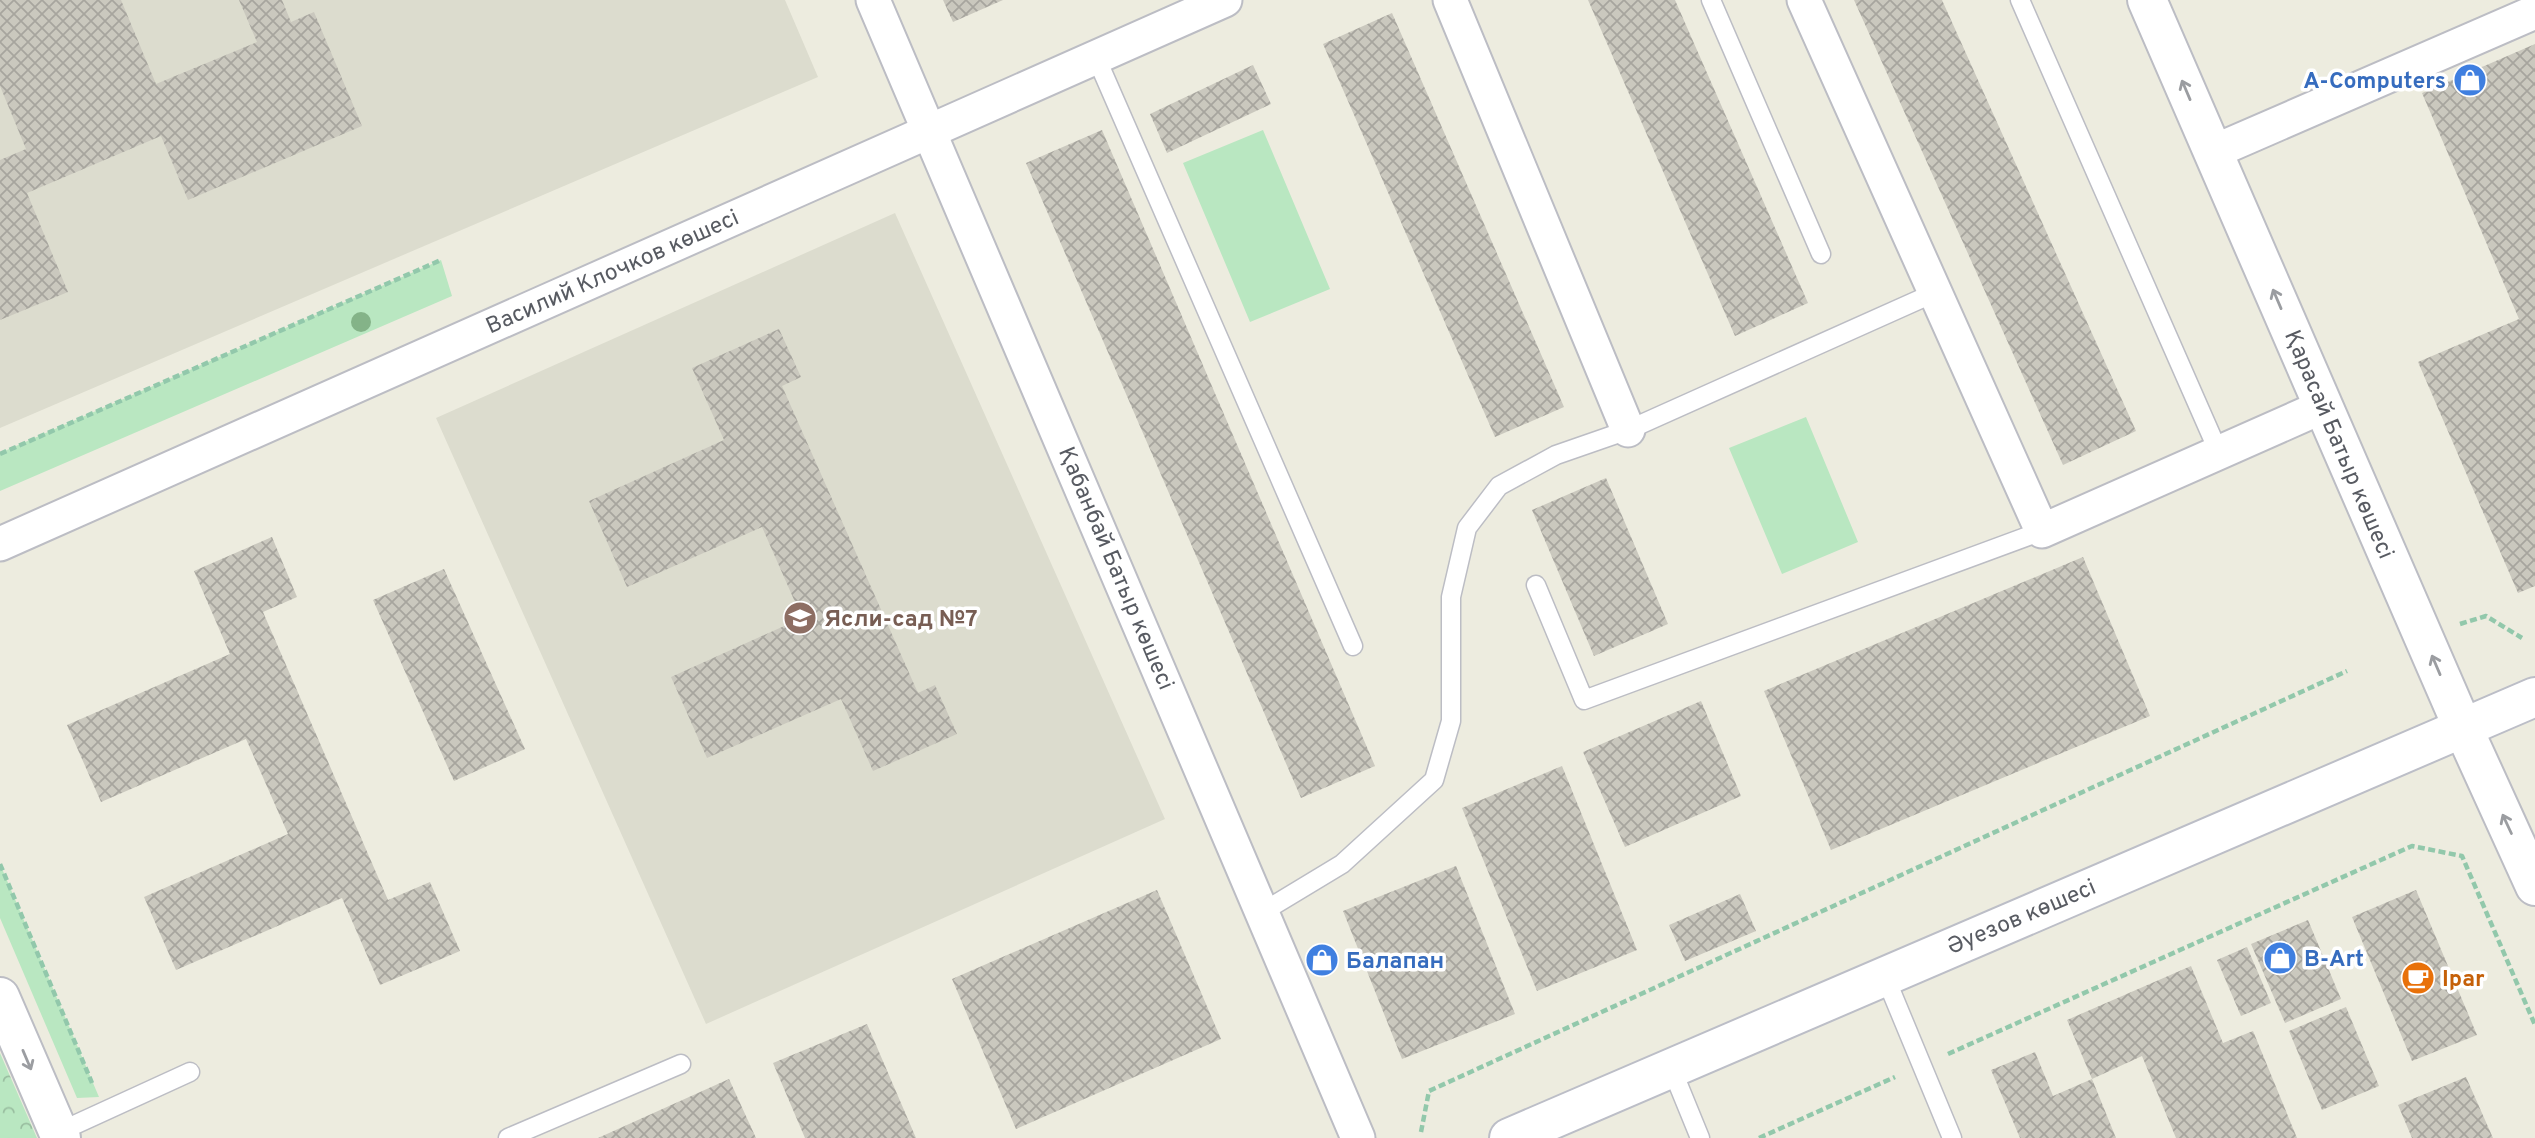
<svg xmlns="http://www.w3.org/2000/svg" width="2535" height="1138" viewBox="0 0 2535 1138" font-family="Overpass,sans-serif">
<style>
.education{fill:#dcdcce}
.green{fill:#b9e7c1}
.forest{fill:url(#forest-crowns)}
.building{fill:url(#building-cross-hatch)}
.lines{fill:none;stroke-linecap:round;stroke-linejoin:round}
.service-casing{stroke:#bcbdc4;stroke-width:21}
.minor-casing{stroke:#bcbdc4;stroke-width:37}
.tertiary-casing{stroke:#bcbdc4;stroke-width:42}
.secondary-casing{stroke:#bcbec7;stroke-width:42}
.path{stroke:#92c8ab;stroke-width:4.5;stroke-dasharray:7 3.5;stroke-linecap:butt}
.service{stroke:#fff;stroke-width:18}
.minor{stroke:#fff;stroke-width:33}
.tertiary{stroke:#fff;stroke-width:38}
.secondary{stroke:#fff;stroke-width:38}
.tree{fill:#84b388}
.oneway{stroke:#9b9da1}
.labels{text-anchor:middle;stroke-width:7;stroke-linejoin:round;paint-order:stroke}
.shop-label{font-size:23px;font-weight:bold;fill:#366cbe;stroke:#fff;text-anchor:start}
.street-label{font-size:23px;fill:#585b62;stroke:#fff}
.education-label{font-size:23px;font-weight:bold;fill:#785e54;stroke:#fff;text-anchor:start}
.food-label{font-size:23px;font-weight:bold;fill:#c56008;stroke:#fff;text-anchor:start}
</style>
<defs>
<pattern id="forest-crowns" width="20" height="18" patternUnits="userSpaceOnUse" patternTransform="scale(1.75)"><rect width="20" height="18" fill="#b9e7c1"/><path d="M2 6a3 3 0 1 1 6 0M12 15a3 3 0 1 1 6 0" fill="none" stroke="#99bea0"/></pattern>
<pattern id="building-cross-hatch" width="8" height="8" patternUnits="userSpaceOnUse" patternTransform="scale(1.75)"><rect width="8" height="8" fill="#cac8be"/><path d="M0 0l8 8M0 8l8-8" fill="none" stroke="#a7a59e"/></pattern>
</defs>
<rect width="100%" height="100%" fill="#edecdf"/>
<path class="education" d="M 0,0 L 785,0 L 818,77 L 0,428 Z
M 895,213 L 1165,819 L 706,1024 L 436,418 Z"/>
<path class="green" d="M 1263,130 L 1330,289 L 1250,322 L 1183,163 Z
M 441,260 L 452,296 L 0,491 L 0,453 Z
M 1806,417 L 1858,542 L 1782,574 L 1729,448 Z
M 0,864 L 99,1097 L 77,1098 L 0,918 Z"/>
<path class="forest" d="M 0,1053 L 37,1138 L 0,1138 Z"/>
<path class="building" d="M 0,0 L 121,0 L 156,84 L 257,42 L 239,0 L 282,0 L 291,22 L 314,12 L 362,126 L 188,200 L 161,136 L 27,193 L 68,292 L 0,320 L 0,160 L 26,149 L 0,86 Z
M 943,0 L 1003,0 L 953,22 Z
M 1588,0 L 1675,0 L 1808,303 L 1735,336 Z
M 1854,0 L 1942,0 L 2136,431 L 2063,465 Z
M 1392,13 L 1564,407 L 1495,437 L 1323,44 Z
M 2535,44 L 2535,586 L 2518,593 L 2418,362 L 2519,319 L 2422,93 Z
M 1253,65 L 1271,104 L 1167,153 L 1150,114 Z
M 1102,130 L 1375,766 L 1301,798 L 1026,163 Z
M 779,329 L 801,377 L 782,386 L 918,693 L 935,685 L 957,734 L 873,771 L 841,699 L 707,758 L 671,677 L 802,618 L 762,527 L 627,587 L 589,501 L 724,440 L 692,368 Z
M 1606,478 L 1668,624 L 1594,656 L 1532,510 Z
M 272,537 L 297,597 L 263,612 L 388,900 L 430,882 L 460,951 L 380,985 L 342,898 L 176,970 L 144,897 L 288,834 L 246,739 L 101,802 L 67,725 L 230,654 L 194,571 Z
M 2083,557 L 2150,716 L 1831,850 L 1764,691 Z
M 444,569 L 525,749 L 454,781 L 373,600 Z
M 1701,701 L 1741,796 L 1625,847 L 1583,752 Z
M 1562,766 L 1637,950 L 1537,991 L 1462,808 Z
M 1456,866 L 1515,1014 L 1402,1059 L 1343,911 Z
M 1157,890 L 1221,1039 L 1016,1129 L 952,979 Z
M 2416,890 L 2477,1035 L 2412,1061 L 2352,917 Z
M 1740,894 L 1756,931 L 1685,961 L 1669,925 Z
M 2308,920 L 2341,999 L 2285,1023 L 2251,944 Z
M 2247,947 L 2271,1003 L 2241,1016 L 2217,960 Z
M 2191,966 L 2223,1043 L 2253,1031 L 2297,1138 L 2176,1138 L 2142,1056 L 2092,1079 L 2067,1020 Z
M 2346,1007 L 2379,1086 L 2322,1110 L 2289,1031 Z
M 867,1024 L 916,1138 L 805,1138 L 773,1063 Z
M 2035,1052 L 2053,1096 L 2092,1079 L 2116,1138 L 2020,1138 L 1991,1070 Z
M 2466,1077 L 2493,1138 L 2412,1138 L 2398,1105 Z
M 729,1079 L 756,1138 L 598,1138 Z"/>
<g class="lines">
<defs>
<path id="service" d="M 1711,0 L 1821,254
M 2020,0 L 2219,453
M 1096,57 L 1353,646
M 1536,585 L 1584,700 L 2042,531
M 1264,911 L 1342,864 L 1434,780 L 1451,721 L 1451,597 L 1467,528 L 1499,486 L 1556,455 L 1628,430 L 1934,293
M 1884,974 L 1952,1138
M 1671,1067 L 1700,1138
M 59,1132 L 190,1072
M 508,1138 L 681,1064"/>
<path id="minor" d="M 873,0 L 1358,1138
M 1450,0 L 1628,430
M 1804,0 L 2042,531 L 2324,406
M 2213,152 L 2535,12
M 0,544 L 1225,0"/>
<path id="tertiary" d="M 2147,0 L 2463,728 L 2535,886
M 0,997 L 61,1138"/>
<path id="secondary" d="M 1509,1138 L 2535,697"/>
</defs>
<use href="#service" class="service-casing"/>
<use href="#minor" class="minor-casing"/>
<use href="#tertiary" class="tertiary-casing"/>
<use href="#secondary" class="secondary-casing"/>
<path class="path" d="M 0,454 L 441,260
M 2460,624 L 2486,616 L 2522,638
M 0,864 L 92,1083
M 1948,1054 L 2412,846 L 2462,856 L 2535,1025
M 1421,1132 L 1429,1091 L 2347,671
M 1759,1138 L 1895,1077"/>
<use href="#service" class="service"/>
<use href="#minor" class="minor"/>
<use href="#tertiary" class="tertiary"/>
<use href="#secondary" class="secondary"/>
</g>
<circle class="tree" cx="361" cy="322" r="10"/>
<defs><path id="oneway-shaft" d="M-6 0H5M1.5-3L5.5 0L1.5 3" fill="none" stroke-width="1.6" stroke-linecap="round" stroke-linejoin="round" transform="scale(1.75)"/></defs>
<g class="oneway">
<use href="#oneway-shaft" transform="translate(2186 90) rotate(-113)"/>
<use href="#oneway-shaft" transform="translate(2277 299) rotate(-113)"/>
<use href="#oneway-shaft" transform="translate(2436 665) rotate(-113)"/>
<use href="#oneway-shaft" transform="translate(2507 824) rotate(-115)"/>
<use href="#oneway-shaft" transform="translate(27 1060) rotate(67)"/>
</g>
<defs>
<symbol id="shop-disc" viewBox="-11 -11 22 22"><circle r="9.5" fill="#3f7fe0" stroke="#fff"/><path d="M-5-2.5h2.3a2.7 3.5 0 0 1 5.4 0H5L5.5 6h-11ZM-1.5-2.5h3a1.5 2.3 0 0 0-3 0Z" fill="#fff"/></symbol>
<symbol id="school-disc" viewBox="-11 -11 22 22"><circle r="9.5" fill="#8d6e63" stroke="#fff"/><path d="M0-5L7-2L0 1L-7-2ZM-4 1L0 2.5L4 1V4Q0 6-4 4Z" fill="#fff"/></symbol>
<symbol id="cafe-disc" viewBox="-11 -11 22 22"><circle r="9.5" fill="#e8710a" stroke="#fff"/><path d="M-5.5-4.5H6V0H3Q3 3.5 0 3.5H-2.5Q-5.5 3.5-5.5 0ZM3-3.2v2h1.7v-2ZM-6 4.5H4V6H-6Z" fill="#fff"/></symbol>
</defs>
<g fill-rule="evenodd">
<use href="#shop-disc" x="2451" y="61" width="38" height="38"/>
<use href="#school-disc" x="781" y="599" width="38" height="38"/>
<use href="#shop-disc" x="2261" y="939" width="38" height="38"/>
<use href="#shop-disc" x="1303" y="941" width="38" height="38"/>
<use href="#cafe-disc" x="2399" y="959" width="38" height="38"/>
</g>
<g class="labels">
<g class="shop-label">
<text x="2446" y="88" text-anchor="end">A-Computers</text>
<text x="2304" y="966">B-Art</text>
<text x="1346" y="968">Балапан</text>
</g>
<g class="street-label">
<text transform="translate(612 271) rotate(-24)" y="8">Василий Клочков көшесі</text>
<text transform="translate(2340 444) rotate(67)" y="8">Қарасай Батыр көшесі</text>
<text transform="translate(1117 568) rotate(67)" y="8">Қабанбай Батыр көшесі</text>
<text transform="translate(2021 916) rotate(-23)" y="8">Әуезов көшесі</text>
</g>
<g class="education-label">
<text x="824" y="626">Ясли-сад №7</text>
</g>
<g class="food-label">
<text x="2442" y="986">Ipar</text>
</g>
</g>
</svg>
